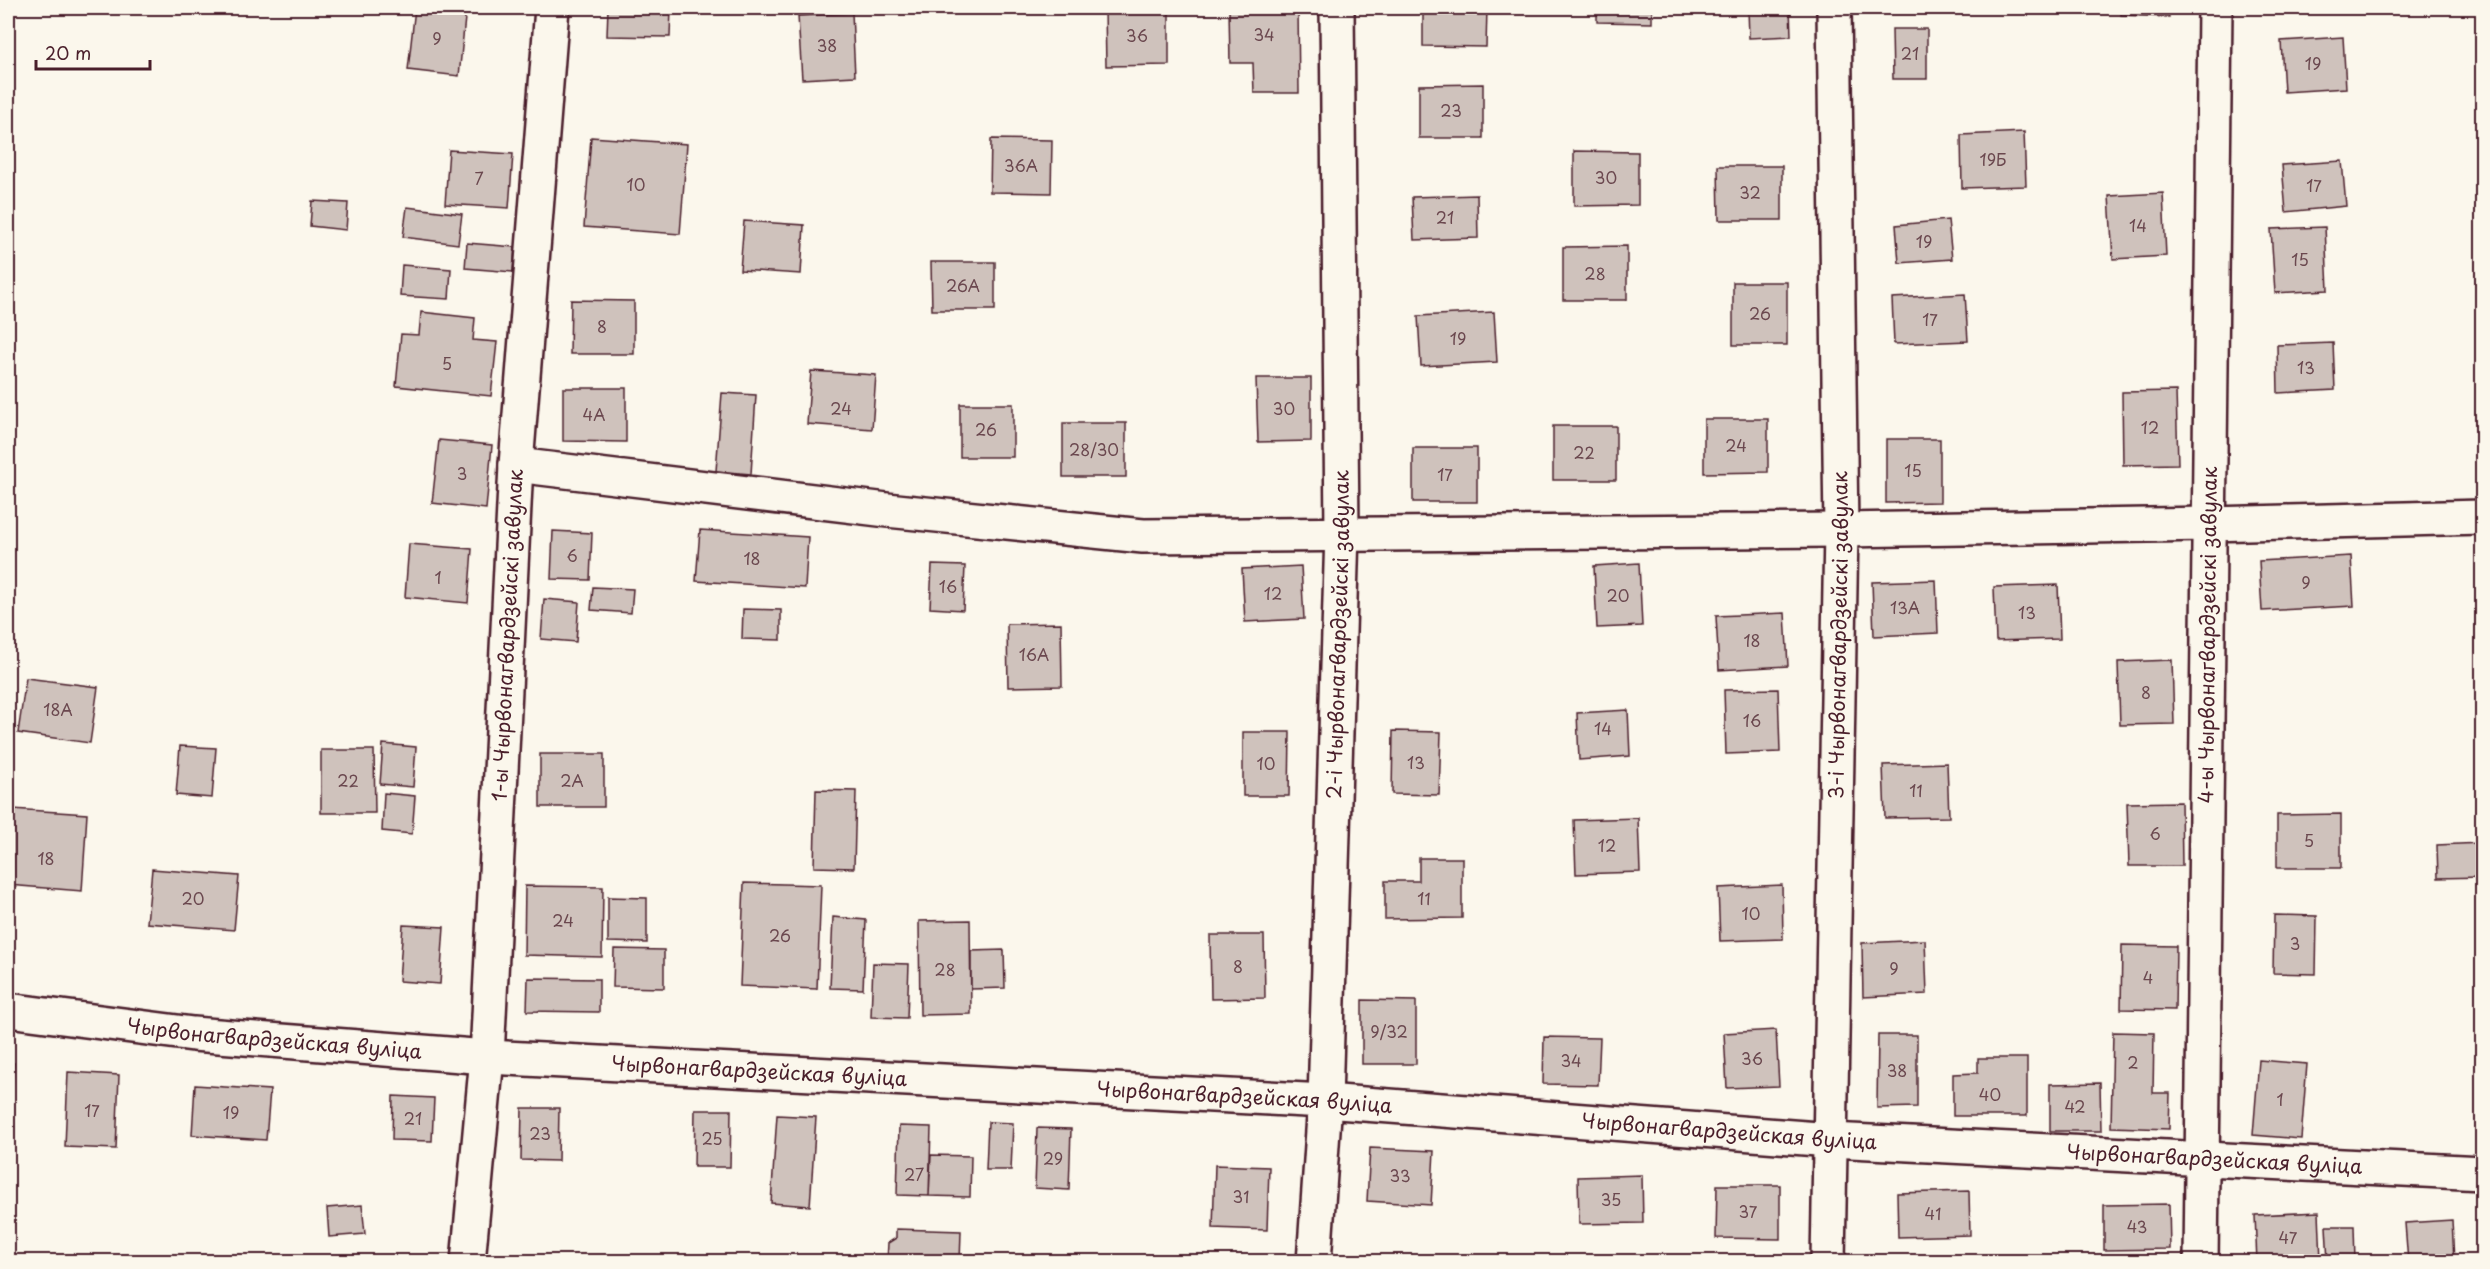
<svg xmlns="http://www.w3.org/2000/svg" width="2490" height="1269" viewBox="0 0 2490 1269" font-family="'Playpen Sans',sans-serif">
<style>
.building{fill:#cfc2bc;stroke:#4a1f2b;stroke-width:1.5}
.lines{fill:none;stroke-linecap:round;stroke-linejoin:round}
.street-casing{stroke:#4a1f2b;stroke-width:38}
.street{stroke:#fbf7ec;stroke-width:33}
.labels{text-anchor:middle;stroke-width:5;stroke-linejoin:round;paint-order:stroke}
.number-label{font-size:16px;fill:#6b484f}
.street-label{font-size:20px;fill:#4a1f2b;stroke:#fbf7ec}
</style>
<rect width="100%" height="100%" fill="#fbf7ec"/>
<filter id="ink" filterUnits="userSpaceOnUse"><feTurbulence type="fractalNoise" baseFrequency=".0167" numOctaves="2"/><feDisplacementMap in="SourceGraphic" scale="12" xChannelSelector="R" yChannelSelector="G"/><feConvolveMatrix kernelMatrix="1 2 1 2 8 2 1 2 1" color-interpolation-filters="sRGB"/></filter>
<g filter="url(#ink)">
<path class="building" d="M 415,8 L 466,8 L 459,76 L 408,70 Z
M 608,8 L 671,8 L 670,37 L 607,36 Z
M 1105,8 L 1169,8 L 1169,65 L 1106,66 Z
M 1229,8 L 1298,8 L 1299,93 L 1254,93 L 1253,63 L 1230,63 Z
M 1423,8 L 1487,8 L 1486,47 L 1423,46 Z
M 1597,8 L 1652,8 L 1652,23 L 1597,22 Z
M 1748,8 L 1790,8 L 1791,36 L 1749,38 Z
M 2121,8 L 2169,8 L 2169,17 L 2121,15 Z
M 852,13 L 855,76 L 802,79 L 798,16 Z
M 1892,29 L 1927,29 L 1927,79 L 1893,79 Z
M 2343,37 L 2346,88 L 2284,92 L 2281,41 Z
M 1483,84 L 1483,138 L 1419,138 L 1419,85 Z
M 2024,132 L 2026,186 L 1962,188 L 1961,135 Z
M 591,137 L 687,144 L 680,234 L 584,227 Z
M 991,139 L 1052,140 L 1051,193 L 990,192 Z
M 449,150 L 513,154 L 509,208 L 445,204 Z
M 1574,151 L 1638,152 L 1638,205 L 1574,206 Z
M 2342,161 L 2346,206 L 2286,212 L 2282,165 Z
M 1718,166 L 1782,166 L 1782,220 L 1719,220 Z
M 2163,193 L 2166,256 L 2113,259 L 2109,196 Z
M 1477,195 L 1478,238 L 1414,240 L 1412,197 Z
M 312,201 L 348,203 L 346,230 L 310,226 Z
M 407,207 L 462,214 L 458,244 L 403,237 Z
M 1948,220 L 1952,259 L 1899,263 L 1896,225 Z
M 744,221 L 804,225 L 801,274 L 740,270 Z
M 2325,227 L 2328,290 L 2275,293 L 2271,229 Z
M 467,243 L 515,247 L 513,272 L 465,268 Z
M 1627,246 L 1627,300 L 1563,300 L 1563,247 Z
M 931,262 L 995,262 L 995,310 L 932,310 Z
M 402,265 L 451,269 L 449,299 L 400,296 Z
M 1733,282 L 1787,282 L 1787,345 L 1733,345 Z
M 1965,294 L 1968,341 L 1894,344 L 1892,298 Z
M 571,300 L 634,301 L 634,354 L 570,354 Z
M 421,312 L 475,318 L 473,340 L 497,342 L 491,396 L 396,386 L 401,334 L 419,335 Z
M 1494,312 L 1497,362 L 1421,366 L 1418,316 Z
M 2333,343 L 2335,390 L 2278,393 L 2277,345 Z
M 811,371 L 876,375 L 872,429 L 807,424 Z
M 1256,378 L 1311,378 L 1311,441 L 1258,442 Z
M 563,388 L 626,388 L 626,442 L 563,441 Z
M 2176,391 L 2178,464 L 2123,465 L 2122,392 Z
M 722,393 L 756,395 L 751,474 L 716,471 Z
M 960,404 L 1013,404 L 1013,457 L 960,457 Z
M 1704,419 L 1768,419 L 1768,472 L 1704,473 Z
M 1063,423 L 1126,423 L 1126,477 L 1063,477 Z
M 1553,426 L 1616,426 L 1616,480 L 1553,480 Z
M 1886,439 L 1940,439 L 1940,502 L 1886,503 Z
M 439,440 L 492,445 L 486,509 L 432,503 Z
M 1413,448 L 1477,448 L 1477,502 L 1413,502 Z
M 700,530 L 808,537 L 805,588 L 696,581 Z
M 553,531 L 592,533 L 590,580 L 551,579 Z
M 409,544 L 472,549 L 468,603 L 405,597 Z
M 2351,556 L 2354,606 L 2262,611 L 2259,561 Z
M 1639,563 L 1642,626 L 1597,628 L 1594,566 Z
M 932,565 L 965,566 L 963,610 L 930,608 Z
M 1301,566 L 1304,619 L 1245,622 L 1242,569 Z
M 1936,580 L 1938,633 L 1874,636 L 1872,582 Z
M 2058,585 L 2060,639 L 1996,641 L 1994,587 Z
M 593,587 L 633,589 L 631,613 L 591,610 Z
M 544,599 L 579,602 L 576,642 L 541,639 Z
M 743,609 L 781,610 L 781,640 L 742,639 Z
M 1785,613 L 1788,666 L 1719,670 L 1716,616 Z
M 1061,623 L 1062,686 L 1008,687 L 1007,624 Z
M 2172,660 L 2174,724 L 2120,725 L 2118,662 Z
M 26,678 L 98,687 L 90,743 L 18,733 Z
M 1778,689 L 1780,752 L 1726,754 L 1724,690 Z
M 1628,710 L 1630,756 L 1579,760 L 1577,713 Z
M 1393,731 L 1441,732 L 1439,795 L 1392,794 Z
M 1243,732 L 1290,732 L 1289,796 L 1243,796 Z
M 383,744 L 416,747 L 413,787 L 380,784 Z
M 180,746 L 216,748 L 212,798 L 176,795 Z
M 321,750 L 374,750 L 375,813 L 321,813 Z
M 540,754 L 604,754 L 604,807 L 540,807 Z
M 1947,763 L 1949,817 L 1885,818 L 1883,765 Z
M 816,790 L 856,791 L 854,868 L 814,867 Z
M 384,793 L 415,796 L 412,834 L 382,831 Z
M 2181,802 L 2182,866 L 2129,866 L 2127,803 Z
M 12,809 L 87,814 L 82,891 L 8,885 L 8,832 L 11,832 Z
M 2341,814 L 2341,868 L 2277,868 L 2277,815 Z
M 1638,818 L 1640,872 L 1576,874 L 1574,820 Z
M 2482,843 L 2482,877 L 2438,878 L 2437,845 Z
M 1419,858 L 1462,858 L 1462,918 L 1385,919 L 1385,881 L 1419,881 Z
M 152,869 L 239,876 L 234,930 L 147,923 Z
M 744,883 L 821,885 L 817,989 L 740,986 Z
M 1782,885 L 1783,939 L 1720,941 L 1718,888 Z
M 525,886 L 603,887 L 602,957 L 524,955 Z
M 608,897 L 647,898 L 647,943 L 608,942 Z
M 2274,915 L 2317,916 L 2316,974 L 2273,973 Z
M 833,917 L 866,920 L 863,989 L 830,988 Z
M 970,920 L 971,1014 L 920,1015 L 919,921 Z
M 403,925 L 444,927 L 440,984 L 399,981 Z
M 1210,935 L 1264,935 L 1265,998 L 1211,999 Z
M 1925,940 L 1927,994 L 1863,997 L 1862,943 Z
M 2122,945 L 2176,946 L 2175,1010 L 2121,1009 Z
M 614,949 L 664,950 L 664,988 L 613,987 Z
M 1004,950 L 1005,988 L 971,989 L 971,951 Z
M 873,963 L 909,964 L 907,1018 L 871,1017 Z
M 528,978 L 599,979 L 599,1012 L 527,1011 Z
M 1362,1000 L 1416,1001 L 1416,1064 L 1362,1064 Z
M 1776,1030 L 1779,1086 L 1727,1088 L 1724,1033 Z
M 2113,1032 L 2154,1033 L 2153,1093 L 2170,1093 L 2169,1129 L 2111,1127 Z
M 1878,1035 L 1917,1035 L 1917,1107 L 1877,1108 Z
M 1544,1037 L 1600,1038 L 1598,1085 L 1543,1084 Z
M 1978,1058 L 2027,1058 L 2027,1116 L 1953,1116 L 1953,1074 L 1978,1073 Z
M 2259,1060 L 2307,1064 L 2301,1139 L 2253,1135 Z
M 8,1062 L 14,1063 L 10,1117 L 8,1117 Z
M 68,1072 L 119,1075 L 116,1149 L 65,1147 Z
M 2100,1083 L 2101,1131 L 2050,1131 L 2050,1084 Z
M 195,1085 L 270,1090 L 266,1140 L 192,1135 Z
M 393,1096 L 434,1098 L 432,1141 L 392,1140 Z
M 522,1108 L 559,1108 L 558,1161 L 521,1160 Z
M 695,1110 L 731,1110 L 730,1167 L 694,1167 Z
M 777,1115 L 816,1117 L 810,1206 L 771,1203 Z
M 988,1122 L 1013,1123 L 1011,1170 L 986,1170 Z
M 899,1126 L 931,1127 L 929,1196 L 897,1195 Z
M 1037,1128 L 1071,1129 L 1069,1190 L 1035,1188 Z
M 1370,1148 L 1434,1151 L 1431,1205 L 1367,1201 Z
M 931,1155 L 971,1156 L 970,1197 L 929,1196 Z
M 1215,1165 L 1269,1167 L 1267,1230 L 1213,1228 Z
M 1642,1175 L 1643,1223 L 1579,1224 L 1578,1177 Z
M 1717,1185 L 1780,1185 L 1780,1239 L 1716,1238 Z
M 1969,1191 L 1970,1235 L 1898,1237 L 1897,1193 Z
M 2169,1204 L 2170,1249 L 2104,1250 L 2104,1205 Z
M 362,1205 L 365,1234 L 329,1237 L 327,1208 Z
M 2319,1212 L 2321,1262 L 2257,1262 L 2255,1215 Z
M 2452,1220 L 2454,1262 L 2408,1262 L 2405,1223 Z
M 2326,1226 L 2354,1226 L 2355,1262 L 2328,1262 Z
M 896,1229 L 961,1231 L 960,1262 L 887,1262 L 888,1243 L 896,1238 Z"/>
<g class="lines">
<defs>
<g id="street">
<path d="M 516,465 L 887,510 L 1143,536 L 1841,530 L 2210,524 L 2482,517"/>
<path id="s1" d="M 8,1010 L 193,1034 L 487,1057 L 1325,1101 L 1831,1140 L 2482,1173"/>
<path id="s2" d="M 468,1262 L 487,1057 L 516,465 L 552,8"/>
<path id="s3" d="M 1314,1262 L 1325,1101 L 1342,532 L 1337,8"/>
<path id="s4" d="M 1828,1262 L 1841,530 L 1834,8"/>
<path id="s5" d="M 2201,1262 L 2215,8"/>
</g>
</defs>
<use href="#street" class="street-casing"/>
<use href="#street" class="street"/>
</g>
</g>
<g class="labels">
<g class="number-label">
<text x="1264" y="41">34</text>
<text x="1137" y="42">36</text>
<text x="437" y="45">9</text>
<text x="827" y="52">38</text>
<text x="1910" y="60">21</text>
<text x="2313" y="70">19</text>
<text x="1451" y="117">23</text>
<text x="1993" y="166">19Б</text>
<text x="1021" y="172">36А</text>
<text x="1606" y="184">30</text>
<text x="479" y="185">7</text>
<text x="636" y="191">10</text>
<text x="2314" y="192">17</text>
<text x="1750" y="199">32</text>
<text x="1445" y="224">21</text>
<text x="2138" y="232">14</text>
<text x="1924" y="248">19</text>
<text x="2300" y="266">15</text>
<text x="1595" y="280">28</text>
<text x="963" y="292">26А</text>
<text x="1760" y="320">26</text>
<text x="1930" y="326">17</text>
<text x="602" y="333">8</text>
<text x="1458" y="345">19</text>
<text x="447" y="370">5</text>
<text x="2306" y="374">13</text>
<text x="841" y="415">24</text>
<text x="1284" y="415">30</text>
<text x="594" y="421">4А</text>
<text x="2150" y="434">12</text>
<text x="986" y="436">26</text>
<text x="1736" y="452">24</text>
<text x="1094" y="456">28/30</text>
<text x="1584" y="459">22</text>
<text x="1913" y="477">15</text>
<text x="462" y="480">3</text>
<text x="1445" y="481">17</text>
<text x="572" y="562">6</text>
<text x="752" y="565">18</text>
<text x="438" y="584">1</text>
<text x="2306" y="589">9</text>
<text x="948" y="593">16</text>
<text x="1273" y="600">12</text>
<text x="1618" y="602">20</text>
<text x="1905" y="614">13А</text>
<text x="2027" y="619">13</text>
<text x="1752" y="647">18</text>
<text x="1034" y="661">16А</text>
<text x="2146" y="699">8</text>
<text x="58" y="716">18А</text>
<text x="1752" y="727">16</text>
<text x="1603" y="735">14</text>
<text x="1416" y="769">13</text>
<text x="1266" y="770">10</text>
<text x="348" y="787">22</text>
<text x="572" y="787">2А</text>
<text x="1916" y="797">11</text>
<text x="2155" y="840">6</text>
<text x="2309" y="847">5</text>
<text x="1607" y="852">12</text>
<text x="46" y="865">18</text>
<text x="193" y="905">20</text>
<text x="1424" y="905">11</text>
<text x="1751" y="920">10</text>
<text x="563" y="927">24</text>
<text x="780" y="942">26</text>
<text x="2295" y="950">3</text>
<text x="1238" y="973">8</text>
<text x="1894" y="975">9</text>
<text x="945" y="976">28</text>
<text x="2148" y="984">4</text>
<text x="1389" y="1038">9/32</text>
<text x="1752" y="1065">36</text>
<text x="1571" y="1067">34</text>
<text x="2133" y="1069">2</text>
<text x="1897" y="1077">38</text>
<text x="1990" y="1101">40</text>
<text x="2280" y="1106">1</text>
<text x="2075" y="1113">42</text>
<text x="92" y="1117">17</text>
<text x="231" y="1119">19</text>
<text x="413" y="1125">21</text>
<text x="540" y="1140">23</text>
<text x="712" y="1145">25</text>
<text x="1053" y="1165">29</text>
<text x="914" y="1181">27</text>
<text x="1400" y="1182">33</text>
<text x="1241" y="1203">31</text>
<text x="1611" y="1206">35</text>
<text x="1748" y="1218">37</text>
<text x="1933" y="1220">41</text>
<text x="2137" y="1233">43</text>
<text x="2288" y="1244">47</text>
</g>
<g class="street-label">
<text dy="7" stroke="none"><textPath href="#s2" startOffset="628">1-ы Чырвонагвардзейскі завулак</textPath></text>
<text dy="7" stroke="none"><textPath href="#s5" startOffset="627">4-ы Чырвонагвардзейскі завулак</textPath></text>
<text dy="7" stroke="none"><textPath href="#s3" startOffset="628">2-і Чырвонагвардзейскі завулак</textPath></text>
<text dy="7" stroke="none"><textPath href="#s4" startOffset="627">3-і Чырвонагвардзейскі завулак</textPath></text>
<text dy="7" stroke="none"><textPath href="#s1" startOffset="268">Чырвонагвардзейская вуліца</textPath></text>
<text dy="7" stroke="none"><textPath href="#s1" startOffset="754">Чырвонагвардзейская вуліца</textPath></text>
<text dy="7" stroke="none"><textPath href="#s1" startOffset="1240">Чырвонагвардзейская вуліца</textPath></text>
<text dy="7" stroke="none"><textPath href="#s1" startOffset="1726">Чырвонагвардзейская вуліца</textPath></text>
<text dy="7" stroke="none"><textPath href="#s1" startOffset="2212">Чырвонагвардзейская вуліца</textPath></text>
</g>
</g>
<rect width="2490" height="1269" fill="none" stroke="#fbf7ec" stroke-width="30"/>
<rect x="15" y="15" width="2460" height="1239" fill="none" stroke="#4a1f2b" stroke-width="2" filter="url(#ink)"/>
<path d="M36 60v9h114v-9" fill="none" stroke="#4a1f2b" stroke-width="3"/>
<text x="45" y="60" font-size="18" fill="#4a1f2b" stroke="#fbf7ec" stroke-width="4.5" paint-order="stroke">20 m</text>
</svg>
